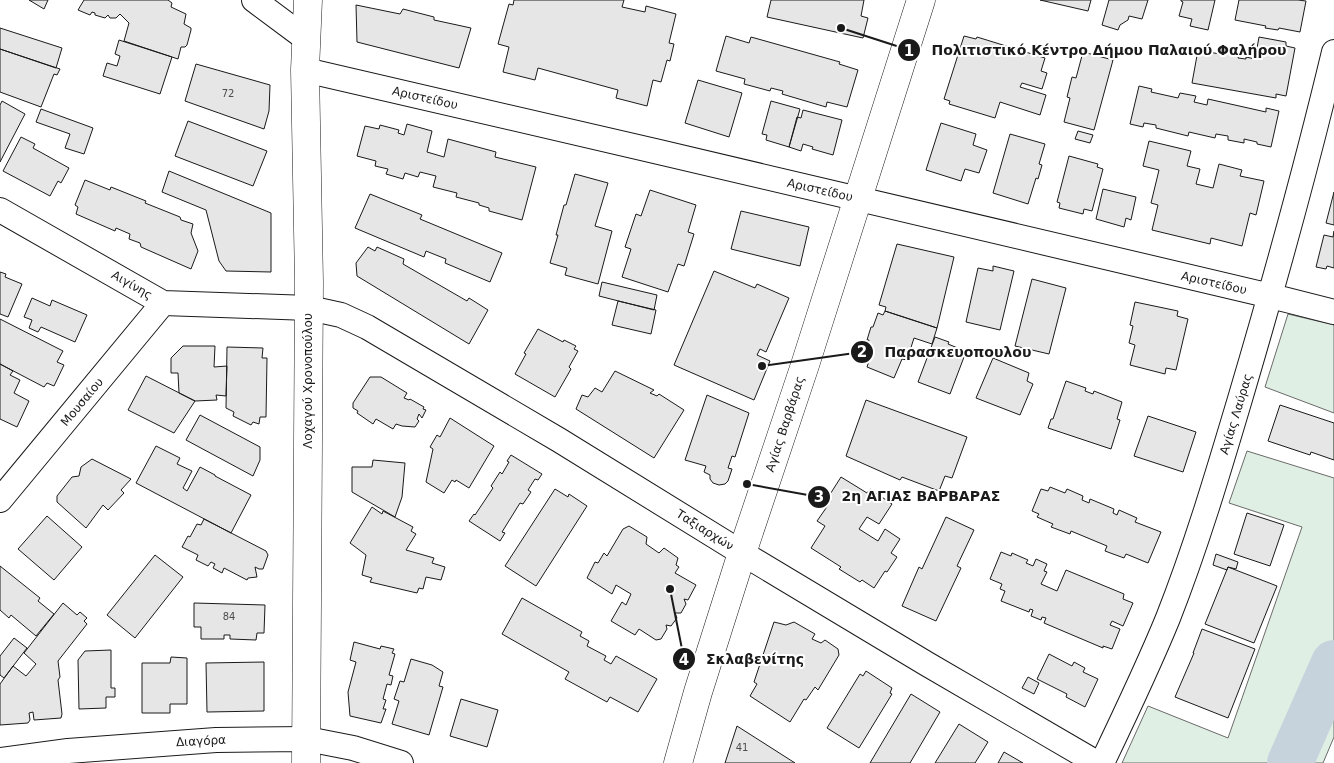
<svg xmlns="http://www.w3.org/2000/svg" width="1334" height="763" viewBox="0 0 1334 763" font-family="'DejaVu Sans',sans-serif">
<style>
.green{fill:#e0efe3;stroke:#6a6a6a}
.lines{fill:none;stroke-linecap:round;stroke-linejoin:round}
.river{stroke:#c6d2dc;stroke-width:46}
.building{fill:#e6e6e6;stroke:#1a1a1a}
.street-casing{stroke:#1a1a1a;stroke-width:26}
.secondary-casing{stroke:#1a1a1a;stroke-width:29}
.street{stroke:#fff;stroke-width:24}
.secondary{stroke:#fff;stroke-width:28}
.labels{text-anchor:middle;stroke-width:4;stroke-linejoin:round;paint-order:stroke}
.number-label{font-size:10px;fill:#4d4d4d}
.street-label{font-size:12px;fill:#1a1a1a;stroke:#fff}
.leader{fill:none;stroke:#1a1a1a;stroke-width:2}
.callout-dot{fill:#1a1a1a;stroke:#fff;stroke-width:2}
.mark-label{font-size:15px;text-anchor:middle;font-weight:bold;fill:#fff}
.callout-label{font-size:14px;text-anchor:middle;font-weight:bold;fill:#1a1a1a;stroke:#fff;stroke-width:4;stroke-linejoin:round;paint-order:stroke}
</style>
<rect width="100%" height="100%" fill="#fff"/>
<path class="green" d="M 1288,314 L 1334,325 L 1334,413 L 1265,387 Z
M 1247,451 L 1334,478 L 1334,737 L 1323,763 L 1122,763 L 1148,706 L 1228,738 L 1302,527 L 1229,503 Z"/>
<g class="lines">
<path class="river" d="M 1290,763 L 1334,663"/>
</g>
<path class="building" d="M 29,0 L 48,0 L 44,9 Z
M 84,0 L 168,0 L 172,3 L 171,7 L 186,14 L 184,24 L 191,28 L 191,30 L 187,45 L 185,47 L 181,47 L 178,59 L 124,41 L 129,23 L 120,14 L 116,18 L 110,18 L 108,15 L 105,18 L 95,15 L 95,13 L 92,12 L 90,15 L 78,10 Z
M 514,0 L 624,0 L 622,7 L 645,12 L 646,6 L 676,14 L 669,43 L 674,44 L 670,61 L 667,60 L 661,82 L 653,80 L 647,106 L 616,98 L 618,90 L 538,68 L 535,80 L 503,72 L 509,47 L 498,44 L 509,4 L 513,5 Z
M 771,0 L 864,0 L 861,16 L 868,18 L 863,38 L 767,17 Z
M 1040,0 L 1091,0 L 1088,11 Z
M 1109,0 L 1148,0 L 1142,19 L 1129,16 L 1128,20 L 1120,25 L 1118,30 L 1102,25 Z
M 1181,0 L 1215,0 L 1208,30 L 1190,26 L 1192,19 L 1179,16 L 1183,2 L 1181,1 Z
M 1239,0 L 1298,0 L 1306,1 L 1300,32 L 1279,28 L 1278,30 L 1265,28 L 1266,26 L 1235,20 Z
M 356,5 L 400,14 L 403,9 L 434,17 L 434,20 L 471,28 L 459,68 L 357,42 Z
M 0,28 L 62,48 L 56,68 L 0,49 Z
M 726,36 L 749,43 L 751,37 L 840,62 L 839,64 L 858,70 L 847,107 L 827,102 L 826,107 L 782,94 L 783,91 L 771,88 L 770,91 L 744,84 L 745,79 L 716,71 Z
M 964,36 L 976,39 L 977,37 L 1045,58 L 1041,71 L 1047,73 L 1042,89 L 1022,83 L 1020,87 L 1046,95 L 1040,115 L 1000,102 L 995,118 L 949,104 L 950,101 L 944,99 Z
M 1259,37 L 1286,42 L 1286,46 L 1295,48 L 1286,96 L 1276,94 L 1276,98 L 1192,83 L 1198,50 L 1225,55 L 1227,49 L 1240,52 L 1238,58 L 1246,59 L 1246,57 L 1255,59 Z
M 119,40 L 172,57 L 160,94 L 103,76 L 107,63 L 117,66 L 120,56 L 115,54 Z
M 0,49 L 60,69 L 57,75 L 54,74 L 41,107 L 0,92 Z
M 1083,52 L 1113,60 L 1094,130 L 1064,122 L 1070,98 L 1067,97 L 1072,77 L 1076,78 Z
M 196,64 L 270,85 L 269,111 L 264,129 L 185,101 Z
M 698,80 L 742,93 L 729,137 L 685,123 Z
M 1139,86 L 1152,89 L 1151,92 L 1178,98 L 1180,93 L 1196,96 L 1194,102 L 1207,105 L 1208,99 L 1266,112 L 1266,108 L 1279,111 L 1271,147 L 1257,144 L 1257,142 L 1244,139 L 1244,143 L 1228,140 L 1228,136 L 1216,134 L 1215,138 L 1189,132 L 1188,136 L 1156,128 L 1156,125 L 1144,123 L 1143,127 L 1130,124 Z
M 2,101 L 25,114 L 0,162 L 0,105 Z
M 771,101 L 800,109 L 789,147 L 766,140 L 767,135 L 762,134 Z
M 41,109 L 93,128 L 84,154 L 65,148 L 70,134 L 36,122 Z
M 803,110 L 842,120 L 833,155 L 812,149 L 813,147 L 803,144 L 801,151 L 789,147 L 797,117 L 801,118 Z
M 188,121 L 267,151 L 253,186 L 175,156 Z
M 941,123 L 976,134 L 973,145 L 987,150 L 979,173 L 965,169 L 961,181 L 926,170 Z
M 407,124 L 432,131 L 427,152 L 444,157 L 448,139 L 496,152 L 495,157 L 536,167 L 522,220 L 489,211 L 489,208 L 479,205 L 479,203 L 456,197 L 457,193 L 433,187 L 436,176 L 420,172 L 418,177 L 405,173 L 403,179 L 386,174 L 388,169 L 375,166 L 376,161 L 357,156 L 365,126 L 379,129 L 380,125 L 399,130 L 398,133 L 404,135 Z
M 1078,131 L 1093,135 L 1090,143 L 1075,139 Z
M 1010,134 L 1045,144 L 1039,164 L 1042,165 L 1038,179 L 1036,178 L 1028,204 L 993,193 Z
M 21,137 L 35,144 L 33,148 L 69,168 L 61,183 L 58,181 L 50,196 L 3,171 Z
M 1149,141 L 1191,151 L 1187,166 L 1200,169 L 1196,184 L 1213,188 L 1219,164 L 1242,170 L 1240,176 L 1264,181 L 1256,215 L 1250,213 L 1242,246 L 1211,238 L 1210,244 L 1152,230 L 1158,205 L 1151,203 L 1159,170 L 1143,166 Z
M 1069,156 L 1098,164 L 1097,167 L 1103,169 L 1092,211 L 1084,209 L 1083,214 L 1059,208 L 1060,203 L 1057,202 Z
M 169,171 L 271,213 L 271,272 L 226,271 L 219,261 L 206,210 L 162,192 Z
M 575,174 L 608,183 L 595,226 L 612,231 L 598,284 L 565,275 L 567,268 L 550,263 L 558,235 L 556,235 L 564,205 L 566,205 Z
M 85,180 L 110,190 L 111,187 L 146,201 L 145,203 L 180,217 L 181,220 L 193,224 L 191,233 L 198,251 L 191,269 L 141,247 L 140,243 L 129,239 L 130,234 L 116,228 L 115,231 L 76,214 L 78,207 L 75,205 Z
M 1103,189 L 1136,197 L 1131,220 L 1126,218 L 1124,227 L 1096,219 Z
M 650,190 L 696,205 L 688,232 L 694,234 L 684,266 L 678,264 L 668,292 L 622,277 L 631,249 L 625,247 L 636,214 L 641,216 Z
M 1334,192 L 1334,225 L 1326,223 Z
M 370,194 L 422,215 L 420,219 L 502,253 L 490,282 L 445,263 L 446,259 L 426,251 L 424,257 L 355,228 Z
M 741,211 L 809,227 L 800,266 L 731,249 Z
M 1334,231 L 1334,268 L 1327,266 L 1326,269 L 1316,267 L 1324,235 L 1333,237 Z
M 897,244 L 954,257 L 937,328 L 885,311 L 886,307 L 879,305 Z
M 368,247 L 375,251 L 377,247 L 404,259 L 403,264 L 467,301 L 469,298 L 488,310 L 469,344 L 357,276 L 356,263 Z
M 993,266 L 1014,271 L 1000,330 L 966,322 L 978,268 L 993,271 Z
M 714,271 L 755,288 L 757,284 L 789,298 L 766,352 L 760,349 L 757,355 L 770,361 L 754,400 L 674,365 Z
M 0,272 L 6,274 L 5,277 L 22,284 L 8,317 L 0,314 Z
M 1032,279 L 1066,288 L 1049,354 L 1015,346 Z
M 602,282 L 657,295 L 654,310 L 599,296 Z
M 32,298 L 50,306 L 52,300 L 87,315 L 75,342 L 41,327 L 38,332 L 29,328 L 32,320 L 24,317 Z
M 618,301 L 656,310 L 651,334 L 612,325 Z
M 1135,302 L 1178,311 L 1177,316 L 1188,319 L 1176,370 L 1166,368 L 1165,374 L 1130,365 L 1135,345 L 1129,343 L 1133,326 L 1130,325 Z
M 885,311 L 937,328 L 932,344 L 914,338 L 907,360 L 902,359 L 894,378 L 867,367 L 873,349 L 867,347 L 869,340 L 867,340 L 871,327 L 873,327 L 878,313 L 883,315 Z
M 0,319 L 63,351 L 57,362 L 64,365 L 54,386 L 47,383 L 44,387 L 0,364 Z
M 538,329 L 563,342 L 564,340 L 576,346 L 574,349 L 578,351 L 569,367 L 571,369 L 555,397 L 515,374 L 526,354 L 524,353 Z
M 935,337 L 949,342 L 948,344 L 970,353 L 968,358 L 964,357 L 950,394 L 918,382 Z
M 183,346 L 215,346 L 214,367 L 227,366 L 226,396 L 216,395 L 217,400 L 195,401 L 179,393 L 178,373 L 171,373 L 171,358 Z
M 227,347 L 263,348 L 262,358 L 267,358 L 266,417 L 260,417 L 259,424 L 253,422 L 251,425 L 233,416 L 234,412 L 226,408 Z
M 993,358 L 1029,373 L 1027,381 L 1033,384 L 1020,415 L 976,398 Z
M 0,364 L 13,371 L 10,375 L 20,380 L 14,393 L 29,401 L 17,427 L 0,419 Z
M 615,371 L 654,390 L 650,393 L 657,396 L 659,394 L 684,410 L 654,458 L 576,409 L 582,395 L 588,397 L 595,388 L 602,392 Z
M 146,376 L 195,401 L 174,433 L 128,410 Z
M 370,377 L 381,377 L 407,393 L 404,398 L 409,400 L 410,399 L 424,407 L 423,409 L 426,410 L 422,418 L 419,414 L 417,419 L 419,421 L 415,427 L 402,426 L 396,424 L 393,429 L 376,419 L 373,424 L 357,413 L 358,411 L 353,408 L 353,403 Z
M 1066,381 L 1086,388 L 1085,391 L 1093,394 L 1094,391 L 1122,402 L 1117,419 L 1120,420 L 1111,449 L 1048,428 L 1051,419 L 1053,419 Z
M 707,395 L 749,413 L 735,457 L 732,456 L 728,468 L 732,469 L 728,481 L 725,484 L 719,485 L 713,483 L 710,479 L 710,475 L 704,472 L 706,466 L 685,460 Z
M 866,400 L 967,437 L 952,478 L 945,476 L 939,491 L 902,477 L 900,480 L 846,456 Z
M 1280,405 L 1334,423 L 1334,460 L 1311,452 L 1310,455 L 1268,441 Z
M 200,415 L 260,447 L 260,460 L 253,476 L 186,440 Z
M 1148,416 L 1196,432 L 1183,472 L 1134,456 Z
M 450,418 L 494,446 L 469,488 L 456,480 L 455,482 L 452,480 L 444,493 L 426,482 L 433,449 L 430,447 L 437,435 L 440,437 Z
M 156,446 L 180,458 L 177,464 L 192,471 L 183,488 L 187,491 L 200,467 L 215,475 L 215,476 L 251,495 L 231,533 L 136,483 Z
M 511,455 L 542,474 L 538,480 L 535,479 L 528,490 L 531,492 L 523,504 L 520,503 L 502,532 L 505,533 L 500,541 L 469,521 L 474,514 L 475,515 L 493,488 L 491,486 L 500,472 L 502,474 L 509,462 L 507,461 Z
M 92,459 L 131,479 L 121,490 L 124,493 L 108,510 L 103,505 L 86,528 L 57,502 L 57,496 L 72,477 L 79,476 L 81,467 Z
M 373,460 L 405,463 L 402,497 L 395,517 L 352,492 L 352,467 L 372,467 Z
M 841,477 L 867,493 L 870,489 L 892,504 L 879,524 L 867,517 L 859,529 L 878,541 L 885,529 L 900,539 L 891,553 L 897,557 L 887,572 L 885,571 L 874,588 L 862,580 L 860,582 L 839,569 L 841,567 L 811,548 L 825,526 L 817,521 L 831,501 L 827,499 Z
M 1050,487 L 1065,493 L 1067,489 L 1083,496 L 1082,500 L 1089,503 L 1090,499 L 1114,509 L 1113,513 L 1117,515 L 1119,510 L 1137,518 L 1135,522 L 1161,532 L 1148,563 L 1126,554 L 1124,558 L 1105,551 L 1107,546 L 1071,531 L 1070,534 L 1051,527 L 1053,524 L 1037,517 L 1039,514 L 1032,511 L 1041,489 L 1048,491 Z
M 555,489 L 568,497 L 569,494 L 587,506 L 536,586 L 505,566 Z
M 372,507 L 382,514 L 383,511 L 413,527 L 411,531 L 416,534 L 406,550 L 434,558 L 432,563 L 445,567 L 441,580 L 426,577 L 423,589 L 419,588 L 417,593 L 370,582 L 372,578 L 362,575 L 366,555 L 350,543 Z
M 1247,513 L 1284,525 L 1270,566 L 1234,554 Z
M 47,516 L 82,547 L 54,580 L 18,549 Z
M 946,517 L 974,530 L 957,566 L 961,568 L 936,621 L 902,606 L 919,567 L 922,569 Z
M 204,519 L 266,551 L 268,555 L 263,569 L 259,569 L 255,567 L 257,577 L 248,578 L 247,580 L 224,568 L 222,573 L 213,568 L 215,564 L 211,562 L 208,566 L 196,560 L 198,555 L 182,547 L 188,536 L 190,537 L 197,524 L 201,525 Z
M 629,526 L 647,537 L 646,544 L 659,553 L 664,548 L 678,558 L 676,565 L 679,567 L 675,573 L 696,585 L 688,600 L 684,599 L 686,604 L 681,613 L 675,613 L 677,618 L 671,626 L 666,625 L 667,629 L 661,639 L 656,640 L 639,629 L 635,635 L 611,621 L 622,602 L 626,605 L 631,594 L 616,585 L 612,594 L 587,578 L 595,562 L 598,563 L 604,553 L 607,556 L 623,529 Z
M 1001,552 L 1011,556 L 1012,553 L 1028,560 L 1026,563 L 1033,566 L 1036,559 L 1047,564 L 1044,571 L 1047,572 L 1041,584 L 1057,591 L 1066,570 L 1124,594 L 1123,599 L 1133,603 L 1123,626 L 1112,621 L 1110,625 L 1120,629 L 1112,649 L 1103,646 L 1103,648 L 1044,623 L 1046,618 L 1042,617 L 1041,620 L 1031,616 L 1033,610 L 1030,609 L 1029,612 L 1001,601 L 1005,591 L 1000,589 L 1002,584 L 990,579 Z
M 1216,554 L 1238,562 L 1236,569 L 1228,567 L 1227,570 L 1213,565 Z
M 155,555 L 183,577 L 135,638 L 107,615 Z
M 0,566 L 40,598 L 38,601 L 54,614 L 36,636 L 11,615 L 9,618 L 0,610 Z
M 1228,567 L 1277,586 L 1254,643 L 1205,624 Z
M 522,598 L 582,632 L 580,636 L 589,641 L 587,646 L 606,656 L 604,660 L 611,664 L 616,656 L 657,679 L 638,712 L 610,697 L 607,702 L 565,679 L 569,672 L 502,634 Z
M 63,603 L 77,615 L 80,612 L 87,618 L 84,621 L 87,624 L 58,661 L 60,677 L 58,680 L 62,714 L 61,718 L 34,720 L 33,712 L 29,713 L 30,720 L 28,723 L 0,725 L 0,684 L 13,666 L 26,676 L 36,664 L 24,653 Z
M 194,603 L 265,605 L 264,633 L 257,633 L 256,640 L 230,639 L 230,635 L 224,635 L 224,639 L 201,639 L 201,627 L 194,627 Z
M 774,622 L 786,625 L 794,622 L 815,634 L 812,639 L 821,643 L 825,640 L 838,649 L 839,655 L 818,690 L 815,687 L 806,700 L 804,699 L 790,722 L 750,696 L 757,684 L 754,682 Z
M 1202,629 L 1255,649 L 1228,718 L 1175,697 L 1194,653 L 1193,653 Z
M 14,638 L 27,648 L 4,678 L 0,675 L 0,656 Z
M 354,642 L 380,649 L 381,646 L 394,649 L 392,653 L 395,654 L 389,675 L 393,676 L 391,685 L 387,684 L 383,699 L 386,700 L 383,709 L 386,709 L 381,723 L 350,716 L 348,692 L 356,662 L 350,660 Z
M 111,650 L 111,688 L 115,688 L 115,697 L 106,697 L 106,708 L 79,709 L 78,660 L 85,651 Z
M 1049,654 L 1072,666 L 1074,662 L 1085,668 L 1083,672 L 1098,679 L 1085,707 L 1066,697 L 1067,694 L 1037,679 Z
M 171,657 L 187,658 L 187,704 L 170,704 L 170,713 L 142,713 L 142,663 L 170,663 Z
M 411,659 L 432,665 L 443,672 L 439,686 L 443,687 L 429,735 L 392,724 L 399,701 L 394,699 L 400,681 L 404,682 Z
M 264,662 L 264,711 L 207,712 L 206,663 Z
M 866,671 L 892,688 L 890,693 L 892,694 L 859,748 L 827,728 L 860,674 L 863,676 Z
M 1028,677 L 1039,683 L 1034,694 L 1022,688 Z
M 911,694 L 940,712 L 910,763 L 870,763 Z
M 461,699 L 498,710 L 487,747 L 450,736 Z
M 959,724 L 988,742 L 975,763 L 935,763 Z
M 737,726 L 795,763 L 725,763 Z
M 1004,752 L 1023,763 L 998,763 Z"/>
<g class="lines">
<defs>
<path id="street" d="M 254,0 L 305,38
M 305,70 L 659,152 L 1271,296 L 1334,312
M 0,210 L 163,303 L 309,308 L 341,315 L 367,327 L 559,440 L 742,553 L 927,664 L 1097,763
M 0,500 L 163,303
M 0,760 L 68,751 L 216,740 L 307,739 L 353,748 L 401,763
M 1102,763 C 1125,715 1148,667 1168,618 C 1196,547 1218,473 1240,399 C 1274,284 1306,169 1334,52"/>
<path id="secondary" d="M 306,763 L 309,282 L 305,70 L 308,0
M 678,763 L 698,692 L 742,553 L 805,365 L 921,0"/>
</defs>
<use href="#street" class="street-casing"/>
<use href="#secondary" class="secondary-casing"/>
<use href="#street" class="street"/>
<use href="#secondary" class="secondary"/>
</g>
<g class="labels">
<g class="number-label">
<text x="228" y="97">72</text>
<text x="229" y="620">84</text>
<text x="742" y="751">41</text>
</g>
<g class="street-label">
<text transform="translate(425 98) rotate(13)" y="4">Αριστείδου</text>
<text transform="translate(820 190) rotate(13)" y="4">Αριστείδου</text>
<text transform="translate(1214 283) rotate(13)" y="4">Αριστείδου</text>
<text transform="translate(132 285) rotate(30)" y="4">Αιγίνης</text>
<text transform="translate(308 381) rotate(-90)" y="4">Λοχαγού Χρονοπούλου</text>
<text transform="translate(82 402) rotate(-50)" y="4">Μουσαίου</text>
<text transform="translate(1236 414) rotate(-73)" y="4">Αγίας Λαύρας</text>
<text transform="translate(785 424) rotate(-72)" y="4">Αγίας Βαρβάρας</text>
<text transform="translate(705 530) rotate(32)" y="4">Ταξιαρχών</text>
<text transform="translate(201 741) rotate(-3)" y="4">Διαγόρα</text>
</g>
</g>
<path class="leader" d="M841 28L909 50M762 366L862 352M747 484L819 497M670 589L684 659"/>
<g class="callout-dot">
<circle cx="841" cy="28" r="5"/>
<circle cx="762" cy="366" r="5"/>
<circle cx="747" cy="484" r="5"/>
<circle cx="670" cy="589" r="5"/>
<circle cx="909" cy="50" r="12"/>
<circle cx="862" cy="352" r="12"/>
<circle cx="819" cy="497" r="12"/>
<circle cx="684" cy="659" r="12"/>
</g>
<g class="mark-label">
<text x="909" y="56">1</text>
<text x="862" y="357">2</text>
<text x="819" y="502">3</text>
<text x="684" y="665">4</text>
</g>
<g class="callout-label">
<text x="1109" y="55">Πολιτιστικό Κέντρο Δήμου Παλαιού Φαλήρου</text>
<text x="958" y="357">Παρασκευοπουλου</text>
<text x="921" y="501">2η ΑΓΙΑΣ ΒΑΡΒΑΡΑΣ</text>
<text x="755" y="664">Σκλαβενίτης</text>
</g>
</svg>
